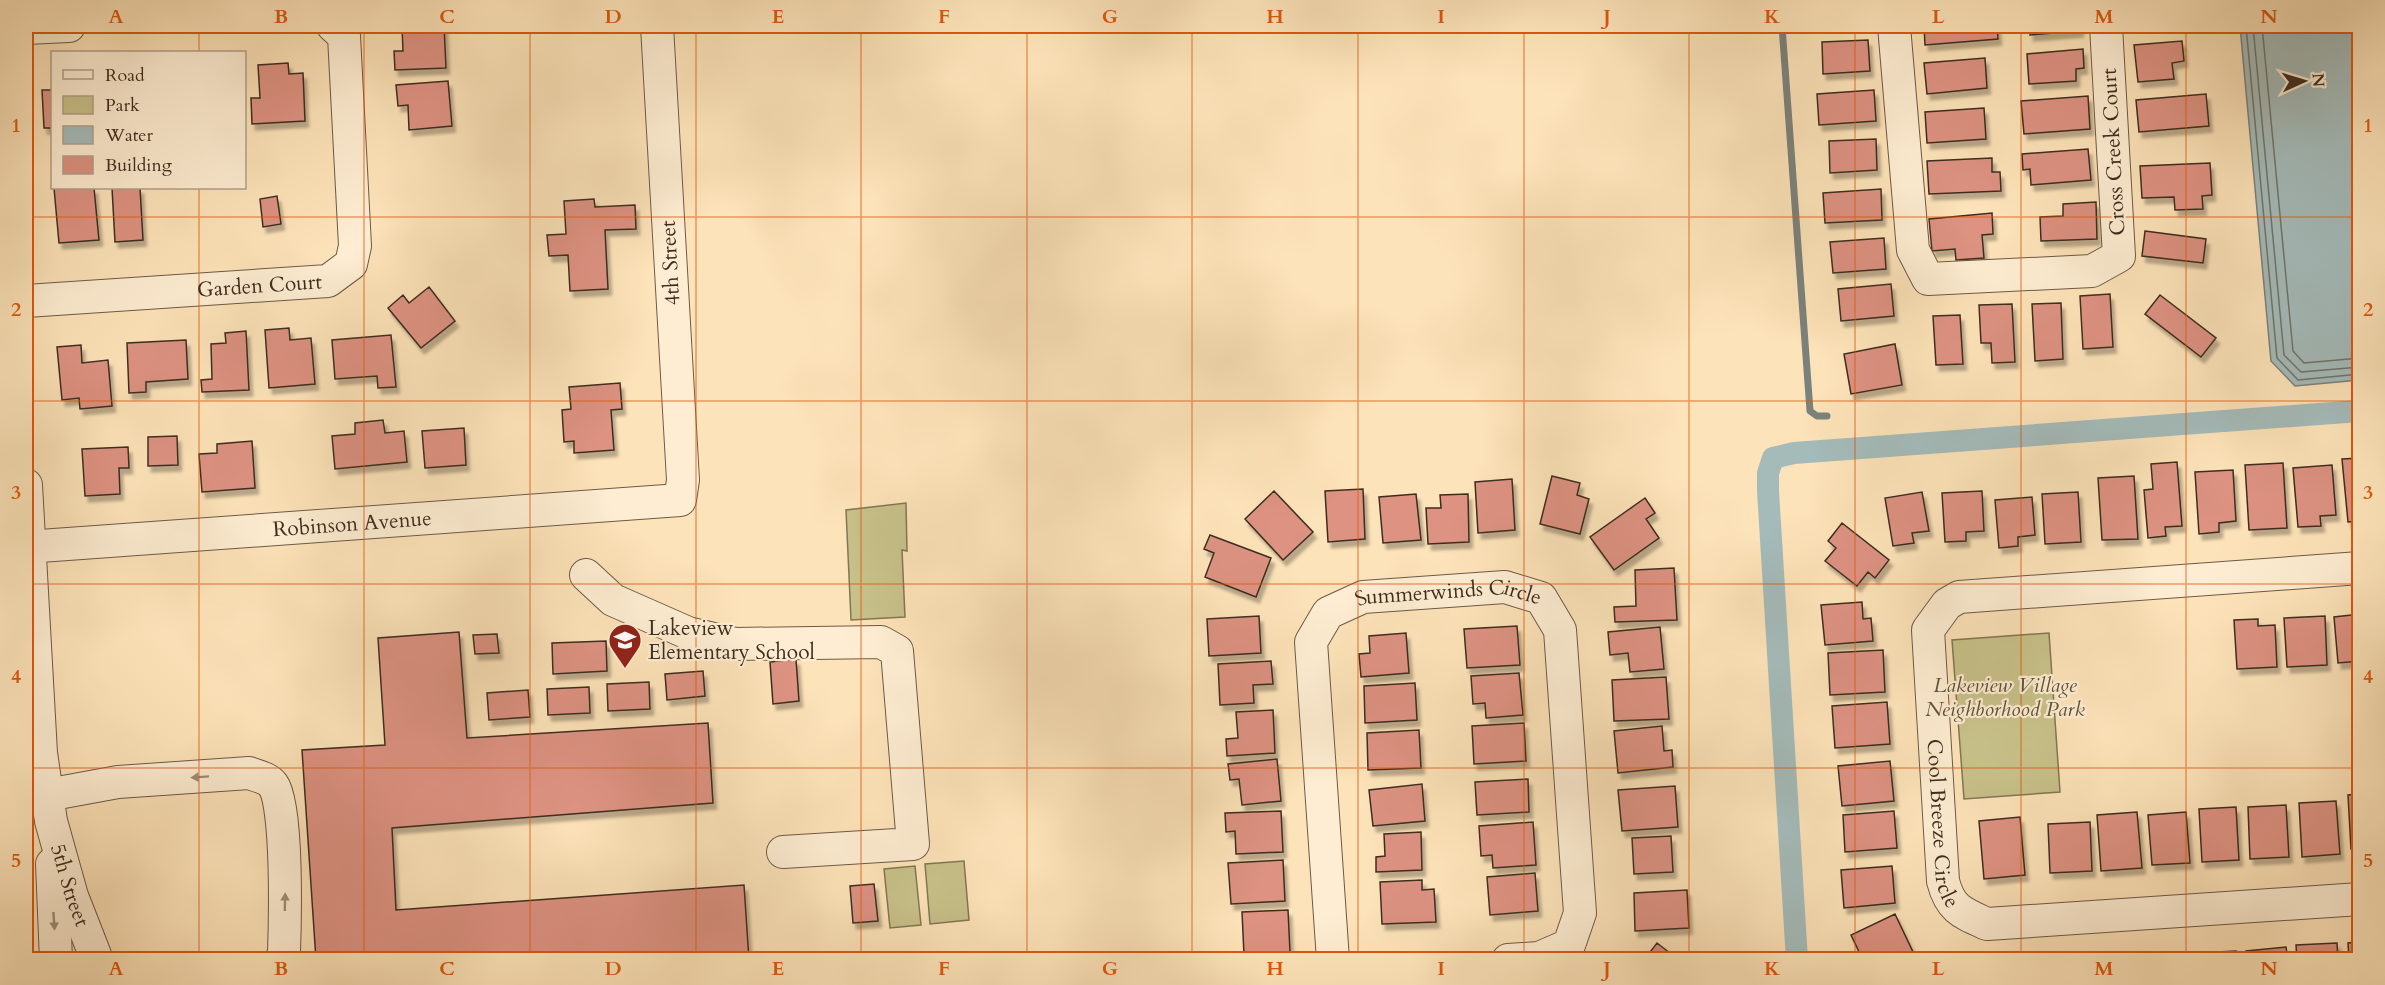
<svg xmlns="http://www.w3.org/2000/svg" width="2385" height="985" viewBox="0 0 2385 985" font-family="Cardo,serif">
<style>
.green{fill:#c8c18a;stroke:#827754;stroke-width:1.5}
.water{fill:#a4bbba;stroke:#7b827c;stroke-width:1.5}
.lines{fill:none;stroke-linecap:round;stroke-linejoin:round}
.shore{stroke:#70746c;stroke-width:1.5}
.stream{stroke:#7b827c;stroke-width:7}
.canal{stroke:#a4bbba;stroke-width:22}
.building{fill:#dd9282;stroke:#3d2d1f;stroke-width:1.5;filter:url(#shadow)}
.minor-casing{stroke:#6d5a46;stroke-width:34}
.minor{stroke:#feedd2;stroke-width:32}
.oneway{fill:#9e8d78}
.grid{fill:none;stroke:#df570d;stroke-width:1.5;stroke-opacity:0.55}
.labels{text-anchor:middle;stroke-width:4.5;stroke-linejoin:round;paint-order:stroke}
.street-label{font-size:21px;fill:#3d2d1f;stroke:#feedd2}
.poi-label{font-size:21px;fill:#3d2d1f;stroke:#feedd2;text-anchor:start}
.park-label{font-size:21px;font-style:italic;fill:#60523a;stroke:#feedd2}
.neatline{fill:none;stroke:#df570d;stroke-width:2}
.grid-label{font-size:20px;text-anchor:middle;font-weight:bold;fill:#df570d}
</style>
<defs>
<filter id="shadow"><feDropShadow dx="3.5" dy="6" stdDeviation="1.5" flood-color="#0004"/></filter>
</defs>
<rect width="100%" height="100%" fill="#fde3b9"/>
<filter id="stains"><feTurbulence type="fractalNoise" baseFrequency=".00333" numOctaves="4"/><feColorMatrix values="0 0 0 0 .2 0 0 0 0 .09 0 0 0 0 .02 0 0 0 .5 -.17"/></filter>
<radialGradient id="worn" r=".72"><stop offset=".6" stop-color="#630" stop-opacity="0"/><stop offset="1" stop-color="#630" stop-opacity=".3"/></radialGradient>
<path class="green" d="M 906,503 L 907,551 L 902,550 L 905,617 L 851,620 L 846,510 Z
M 2049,633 L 2060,792 L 1964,799 L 1952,640 Z
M 964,861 L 969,920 L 930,924 L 925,864 Z
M 915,866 L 921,925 L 890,928 L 884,869 Z"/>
<path class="water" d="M 2240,26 L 2359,26 L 2359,380 L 2295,386 L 2271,361 Z"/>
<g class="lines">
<path class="shore" d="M 2246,26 L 2277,358 L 2298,380 L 2360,374
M 2253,26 L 2284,355 L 2301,372 L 2360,367
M 2262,26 L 2293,351 L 2304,363 L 2360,358"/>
<path class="stream" d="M 1782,26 L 1810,411 L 1817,416 L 1827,416"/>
<path class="canal" d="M 1797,960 L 1768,491 L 1768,473 L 1773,458 L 1794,453 L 2360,411"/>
</g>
<path class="building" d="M 444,26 L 446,68 L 395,70 L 394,51 L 403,51 L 402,27 Z
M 1924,26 L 1997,26 L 1998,39 L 1925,45 Z
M 2030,26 L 2080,26 L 2080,31 L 2030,35 Z
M 1868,40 L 1870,71 L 1823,74 L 1822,42 Z
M 2182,41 L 2184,61 L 2172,63 L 2174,79 L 2138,82 L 2134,45 Z
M 2083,49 L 2084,68 L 2076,69 L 2076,81 L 2029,84 L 2027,54 Z
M 1985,58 L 1987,88 L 1927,94 L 1924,63 Z
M 288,63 L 289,74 L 303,73 L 305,121 L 252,124 L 251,98 L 260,98 L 258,65 Z
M 448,81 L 452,126 L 409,130 L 408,105 L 398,106 L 396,85 Z
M 42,90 L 52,90 L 52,128 L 44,128 Z
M 1874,90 L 1876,121 L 1819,125 L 1817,94 Z
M 2206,94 L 2209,126 L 2139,132 L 2136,100 Z
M 2088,96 L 2090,129 L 2024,134 L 2021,101 Z
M 1984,108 L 1986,139 L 1927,143 L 1925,112 Z
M 1876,139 L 1877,170 L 1830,173 L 1829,141 Z
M 2088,149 L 2091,180 L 2031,185 L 2030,169 L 2023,170 L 2022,154 Z
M 1992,158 L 1992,172 L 2000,172 L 2001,191 L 1929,194 L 1927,161 Z
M 2210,163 L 2212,195 L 2202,196 L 2203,209 L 2175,210 L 2174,197 L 2142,198 L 2140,166 Z
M 54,188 L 94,188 L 99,240 L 59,243 Z
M 112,188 L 140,188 L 143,240 L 115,242 Z
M 1881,189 L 1882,220 L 1825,223 L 1823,193 Z
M 277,196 L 281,224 L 263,227 L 260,199 Z
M 594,199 L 595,207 L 635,205 L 636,229 L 605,230 L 608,289 L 570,291 L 568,255 L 549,256 L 547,235 L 566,234 L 564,201 Z
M 2096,202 L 2097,239 L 2041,241 L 2040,217 L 2063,216 L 2063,204 Z
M 1992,213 L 1993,234 L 1982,235 L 1984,258 L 1956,260 L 1955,249 L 1932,251 L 1929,219 Z
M 2145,231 L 2206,239 L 2203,263 L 2142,256 Z
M 1884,238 L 1886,269 L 1833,273 L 1830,242 Z
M 1891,284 L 1894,316 L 1841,321 L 1838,289 Z
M 429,287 L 455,321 L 421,348 L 388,308 L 403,295 L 409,303 Z
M 2110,294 L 2113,347 L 2083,349 L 2080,296 Z
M 2160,295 L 2216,338 L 2201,357 L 2145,314 Z
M 2061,303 L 2063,359 L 2035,361 L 2032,304 Z
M 2012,304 L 2015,362 L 1992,363 L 1991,343 L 1981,343 L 1979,305 Z
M 1960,315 L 1963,364 L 1936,365 L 1933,316 Z
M 289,328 L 290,340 L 311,338 L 315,384 L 269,388 L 265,330 Z
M 246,331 L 249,390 L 202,392 L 201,380 L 212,379 L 211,344 L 226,343 L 225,333 Z
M 391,335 L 396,387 L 378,388 L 377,376 L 335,379 L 332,340 Z
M 186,340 L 188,379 L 146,382 L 146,392 L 129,393 L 127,343 Z
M 1895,344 L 1902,385 L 1851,394 L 1844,354 Z
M 81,345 L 82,363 L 108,360 L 112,406 L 80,409 L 79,398 L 62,400 L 57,347 Z
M 620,383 L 622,409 L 611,410 L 614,450 L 574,453 L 574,441 L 564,442 L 562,410 L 571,409 L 569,387 Z
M 383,420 L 385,433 L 404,431 L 407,462 L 335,469 L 332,436 L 355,434 L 355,423 Z
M 464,428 L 466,465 L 425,468 L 422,431 Z
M 177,436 L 178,465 L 148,466 L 148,437 Z
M 252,441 L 255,488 L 202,492 L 199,454 L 217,453 L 217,444 Z
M 128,447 L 129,468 L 119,468 L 120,494 L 85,496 L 82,449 Z
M 2360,458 L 2360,521 L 2348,522 L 2342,459 Z
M 2177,462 L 2182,526 L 2165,527 L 2166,536 L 2148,538 L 2144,490 L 2153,489 L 2151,464 Z
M 2283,463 L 2287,528 L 2249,530 L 2245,465 Z
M 2332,465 L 2336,515 L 2320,516 L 2321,526 L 2298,527 L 2293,468 Z
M 2233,470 L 2236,521 L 2219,523 L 2219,532 L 2199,534 L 2195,472 Z
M 1552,476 L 1580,483 L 1577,495 L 1589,499 L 1580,534 L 1540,524 Z
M 2134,476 L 2138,539 L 2102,540 L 2098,478 Z
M 1512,479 L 1515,530 L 1478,533 L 1475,482 Z
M 1363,489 L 1365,539 L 1328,542 L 1325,491 Z
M 1274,491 L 1313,532 L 1283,560 L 1245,519 Z
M 1982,491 L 1984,531 L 1966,532 L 1966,541 L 1945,542 L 1942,493 Z
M 1922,492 L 1929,531 L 1912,533 L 1914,543 L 1893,546 L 1885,498 Z
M 2078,492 L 2081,542 L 2045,544 L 2042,494 Z
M 1416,494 L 1421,540 L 1383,543 L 1379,497 Z
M 1468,494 L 1469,542 L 1428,544 L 1426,508 L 1441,508 L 1440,495 Z
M 2032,497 L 2035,535 L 2018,537 L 2018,546 L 1999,548 L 1995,500 Z
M 1645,498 L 1655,513 L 1646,519 L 1659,538 L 1614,570 L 1590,537 Z
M 1842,523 L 1889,560 L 1875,578 L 1868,572 L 1857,586 L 1825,561 L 1836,548 L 1828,541 Z
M 1210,535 L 1271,558 L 1256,597 L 1205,577 L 1214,553 L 1204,549 Z
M 1674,568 L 1677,620 L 1615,622 L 1614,607 L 1636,606 L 1635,570 Z
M 1862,602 L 1863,619 L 1871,618 L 1873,641 L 1825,645 L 1821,605 Z
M 2360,614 L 2360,661 L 2338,663 L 2334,617 Z
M 1259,616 L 1261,653 L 1209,656 L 1207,619 Z
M 2325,616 L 2327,665 L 2287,667 L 2284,618 Z
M 2258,619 L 2258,626 L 2275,625 L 2277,667 L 2237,669 L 2234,620 Z
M 1517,626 L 1520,665 L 1467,668 L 1464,629 Z
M 1660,627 L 1664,669 L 1630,672 L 1628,653 L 1610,655 L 1608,632 Z
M 459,632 L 467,738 L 708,723 L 713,803 L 392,828 L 396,910 L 744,885 L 749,960 L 316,960 L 302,750 L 385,745 L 378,638 Z
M 1406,633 L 1409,673 L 1361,677 L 1359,654 L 1370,653 L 1369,636 Z
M 497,634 L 499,653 L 475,654 L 473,635 Z
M 606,641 L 607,671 L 553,674 L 552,643 Z
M 1883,650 L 1885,692 L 1830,695 L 1828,653 Z
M 796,659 L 799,701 L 773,704 L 770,662 Z
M 1271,661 L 1273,684 L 1253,685 L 1254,703 L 1220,705 L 1218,664 Z
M 703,671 L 705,696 L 667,700 L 665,674 Z
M 1519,673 L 1523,715 L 1486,718 L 1485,703 L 1473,704 L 1471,676 Z
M 1666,677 L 1669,719 L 1614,721 L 1612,680 Z
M 649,682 L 650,709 L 608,711 L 607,684 Z
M 1415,683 L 1417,720 L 1365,723 L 1364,686 Z
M 589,687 L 590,713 L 548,715 L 547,689 Z
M 528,690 L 530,717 L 489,720 L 487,693 Z
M 1887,702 L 1890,744 L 1835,748 L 1832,706 Z
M 1273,710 L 1275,753 L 1227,756 L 1226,739 L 1238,738 L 1236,712 Z
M 1524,723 L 1526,761 L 1474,764 L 1472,726 Z
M 1662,726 L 1664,751 L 1672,750 L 1673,767 L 1618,773 L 1614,731 Z
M 1419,730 L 1421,768 L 1368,770 L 1367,733 Z
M 1277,759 L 1281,801 L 1242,805 L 1239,779 L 1230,780 L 1228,764 Z
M 1890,761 L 1894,801 L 1842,806 L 1838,766 Z
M 1528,779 L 1529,812 L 1477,815 L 1475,782 Z
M 1422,784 L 1425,821 L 1373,826 L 1369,790 Z
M 1675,786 L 1678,827 L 1622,831 L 1618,790 Z
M 2360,794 L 2360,849 L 2351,849 L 2348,795 Z
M 2336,801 L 2340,854 L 2302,857 L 2299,803 Z
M 2286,805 L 2289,857 L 2250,859 L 2248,807 Z
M 2236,807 L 2239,860 L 2202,862 L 2199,809 Z
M 1281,811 L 1283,852 L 1236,854 L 1235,831 L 1226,832 L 1225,813 Z
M 1894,811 L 1897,848 L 1845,852 L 1843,815 Z
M 2137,812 L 2142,868 L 2101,871 L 2097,815 Z
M 2186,812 L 2190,863 L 2152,865 L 2148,815 Z
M 2020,817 L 2025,875 L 1984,879 L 1979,821 Z
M 1533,822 L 1536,865 L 1493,868 L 1492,855 L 1481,856 L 1479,826 Z
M 2090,822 L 2092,871 L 2050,873 L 2048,824 Z
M 1421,832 L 1422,870 L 1376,872 L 1376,857 L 1385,856 L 1384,834 Z
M 1671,836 L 1673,872 L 1634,874 L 1632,838 Z
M 1283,860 L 1285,901 L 1231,904 L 1228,863 Z
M 1892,866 L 1895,903 L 1844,908 L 1841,870 Z
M 1535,873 L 1538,911 L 1490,915 L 1487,877 Z
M 1422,880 L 1422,890 L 1434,889 L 1436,922 L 1382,924 L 1380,882 Z
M 874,884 L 878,921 L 853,923 L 850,886 Z
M 1687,890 L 1689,928 L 1635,931 L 1634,893 Z
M 1288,910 L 1290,952 L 1244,955 L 1242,912 Z
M 1895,914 L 1913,952 L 1897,960 L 1863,960 L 1851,935 Z
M 2360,942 L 2360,960 L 2349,960 L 2348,943 Z
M 1657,943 L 1679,960 L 1644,960 Z
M 2337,943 L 2338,960 L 2297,960 L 2296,945 Z
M 2286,947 L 2288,960 L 2247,960 L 2246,951 Z
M 2236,951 L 2236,960 L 2199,960 L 2198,953 Z
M 2189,953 L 2189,960 L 2148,960 L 2147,956 Z"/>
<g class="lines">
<defs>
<g id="minor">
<path d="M 1894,26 L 1913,250 L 1928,279 L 2092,271 L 2119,256 L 2106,26"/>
<path d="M 26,28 L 69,26"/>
<path id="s1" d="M 26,301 L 328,281 L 351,264 L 355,246 L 344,36 L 333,26"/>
<path id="s2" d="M 26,485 L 41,753 L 51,821 L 72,896 L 97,960"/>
<path id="s3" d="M 26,547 L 680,500 L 683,480 L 657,26"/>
<path id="s4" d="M 2360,568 L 1959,597 L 1947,604 L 1928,630 L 1943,881 C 1950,909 1962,913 1987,924 L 2360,899"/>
<path d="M 586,575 L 613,600 L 688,633 L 736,644 L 881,642 L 897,651 L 913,844 L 783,852"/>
<path d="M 47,795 L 118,782 L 249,773 C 257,776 268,778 273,785 C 288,805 285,924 284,953 L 281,960"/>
<path d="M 52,864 L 56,960"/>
<path id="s5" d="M 1333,960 L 1311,642 L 1328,613 L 1363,597 L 1505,587 L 1541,598 L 1560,630 L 1580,913 L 1569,945 L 1539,958 L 1508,960"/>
</g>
</defs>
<use href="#minor" class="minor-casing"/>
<use href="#minor" class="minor"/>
</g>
<defs><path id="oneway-solid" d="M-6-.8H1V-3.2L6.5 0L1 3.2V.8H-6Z" transform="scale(1.5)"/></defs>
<g class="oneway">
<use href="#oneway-solid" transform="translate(200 777) rotate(176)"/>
<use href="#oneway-solid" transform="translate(285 902) rotate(-89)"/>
<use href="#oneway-solid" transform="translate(54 921) rotate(86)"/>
</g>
<path class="grid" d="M 199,26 L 199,52M 364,26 L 364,960M 530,26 L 530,960M 696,26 L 696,960M 861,26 L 861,960M 1027,26 L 1027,960M 1192,26 L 1192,960M 1358,26 L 1358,960M 1524,26 L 1524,960M 1689,26 L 1689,960M 1855,26 L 1855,960M 2021,26 L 2021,960M 2186,26 L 2186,960M 199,188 L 199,960M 26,217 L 2360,217M 26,401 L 2360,401M 26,584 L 2360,584M 26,768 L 2360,768"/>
<defs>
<symbol id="school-pin" viewBox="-11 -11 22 30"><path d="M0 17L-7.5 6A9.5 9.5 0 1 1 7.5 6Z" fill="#8f2418" stroke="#feedd2"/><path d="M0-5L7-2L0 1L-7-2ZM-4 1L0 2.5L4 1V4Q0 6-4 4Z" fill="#fff"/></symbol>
</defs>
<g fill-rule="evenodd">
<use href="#school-pin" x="606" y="621" width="38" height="52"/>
</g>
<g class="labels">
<g class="street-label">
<text transform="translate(2113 152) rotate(-93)" y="7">Cross Creek Court</text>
<text transform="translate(670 263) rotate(-93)" y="7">4th Street</text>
<text dy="7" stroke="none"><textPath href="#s1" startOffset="234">Garden Court</textPath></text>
<text dy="7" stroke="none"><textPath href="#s3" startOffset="327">Robinson Avenue</textPath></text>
<text dy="7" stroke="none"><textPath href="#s5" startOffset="477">Summerwinds Circle</textPath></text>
<text dy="7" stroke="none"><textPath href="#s4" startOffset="642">Cool Breeze Circle</textPath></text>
<text dy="7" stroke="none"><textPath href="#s2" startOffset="404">5th Street</textPath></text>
</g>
<g class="poi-label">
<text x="648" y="635">Lakeview<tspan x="648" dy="24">Elementary School</tspan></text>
</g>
<g class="park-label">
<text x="2005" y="692">Lakeview Village<tspan x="2005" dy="24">Neighborhood Park</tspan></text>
</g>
</g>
<rect width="2385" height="985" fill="none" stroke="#fde3b9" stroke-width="66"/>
<rect x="51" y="51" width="195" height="138" fill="#feedd2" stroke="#b1a08a" stroke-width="1.5"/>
<rect x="63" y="70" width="30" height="9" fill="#feedd2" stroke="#b1a08a" stroke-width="1.5"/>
<text x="105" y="81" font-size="18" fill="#3d2d1f">Road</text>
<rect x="63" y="96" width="30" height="18" fill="#c8c18a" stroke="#b1a08a" stroke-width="1.5"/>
<text x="105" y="111" font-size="18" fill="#3d2d1f">Park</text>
<rect x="63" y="126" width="30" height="18" fill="#a4bbba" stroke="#b1a08a" stroke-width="1.5"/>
<text x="105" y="141" font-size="18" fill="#3d2d1f">Water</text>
<rect x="63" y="156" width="30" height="18" fill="#dd9282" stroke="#b1a08a" stroke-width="1.5"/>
<text x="105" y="171" font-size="18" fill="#3d2d1f">Building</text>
<g transform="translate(2304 81) rotate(86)" stroke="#feedd2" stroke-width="4.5" paint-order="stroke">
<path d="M0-4.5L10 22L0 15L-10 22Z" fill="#3d2d1f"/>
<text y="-9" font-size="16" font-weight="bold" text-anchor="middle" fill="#3d2d1f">N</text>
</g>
<rect x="33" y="33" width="2319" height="919" class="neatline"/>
<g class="grid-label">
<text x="116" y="23">A</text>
<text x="281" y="23">B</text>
<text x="447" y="23">C</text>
<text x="613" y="23">D</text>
<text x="778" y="23">E</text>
<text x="944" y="23">F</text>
<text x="1110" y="23">G</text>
<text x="1275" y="23">H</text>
<text x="1441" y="23">I</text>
<text x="1607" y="23">J</text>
<text x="1772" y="23">K</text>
<text x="1938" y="23">L</text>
<text x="2104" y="23">M</text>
<text x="2269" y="23">N</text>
<text x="16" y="132">1</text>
<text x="2368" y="132">1</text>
<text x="16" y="316">2</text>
<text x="2368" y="316">2</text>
<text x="16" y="499">3</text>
<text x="2368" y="499">3</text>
<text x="16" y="683">4</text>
<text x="2368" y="683">4</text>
<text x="16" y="867">5</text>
<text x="2368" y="867">5</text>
<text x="116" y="975">A</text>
<text x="281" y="975">B</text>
<text x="447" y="975">C</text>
<text x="613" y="975">D</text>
<text x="778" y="975">E</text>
<text x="944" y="975">F</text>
<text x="1110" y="975">G</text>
<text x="1275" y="975">H</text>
<text x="1441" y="975">I</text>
<text x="1607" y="975">J</text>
<text x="1772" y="975">K</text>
<text x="1938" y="975">L</text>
<text x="2104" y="975">M</text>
<text x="2269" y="975">N</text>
</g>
<rect width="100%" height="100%" filter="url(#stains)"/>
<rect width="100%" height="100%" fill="url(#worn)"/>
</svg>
